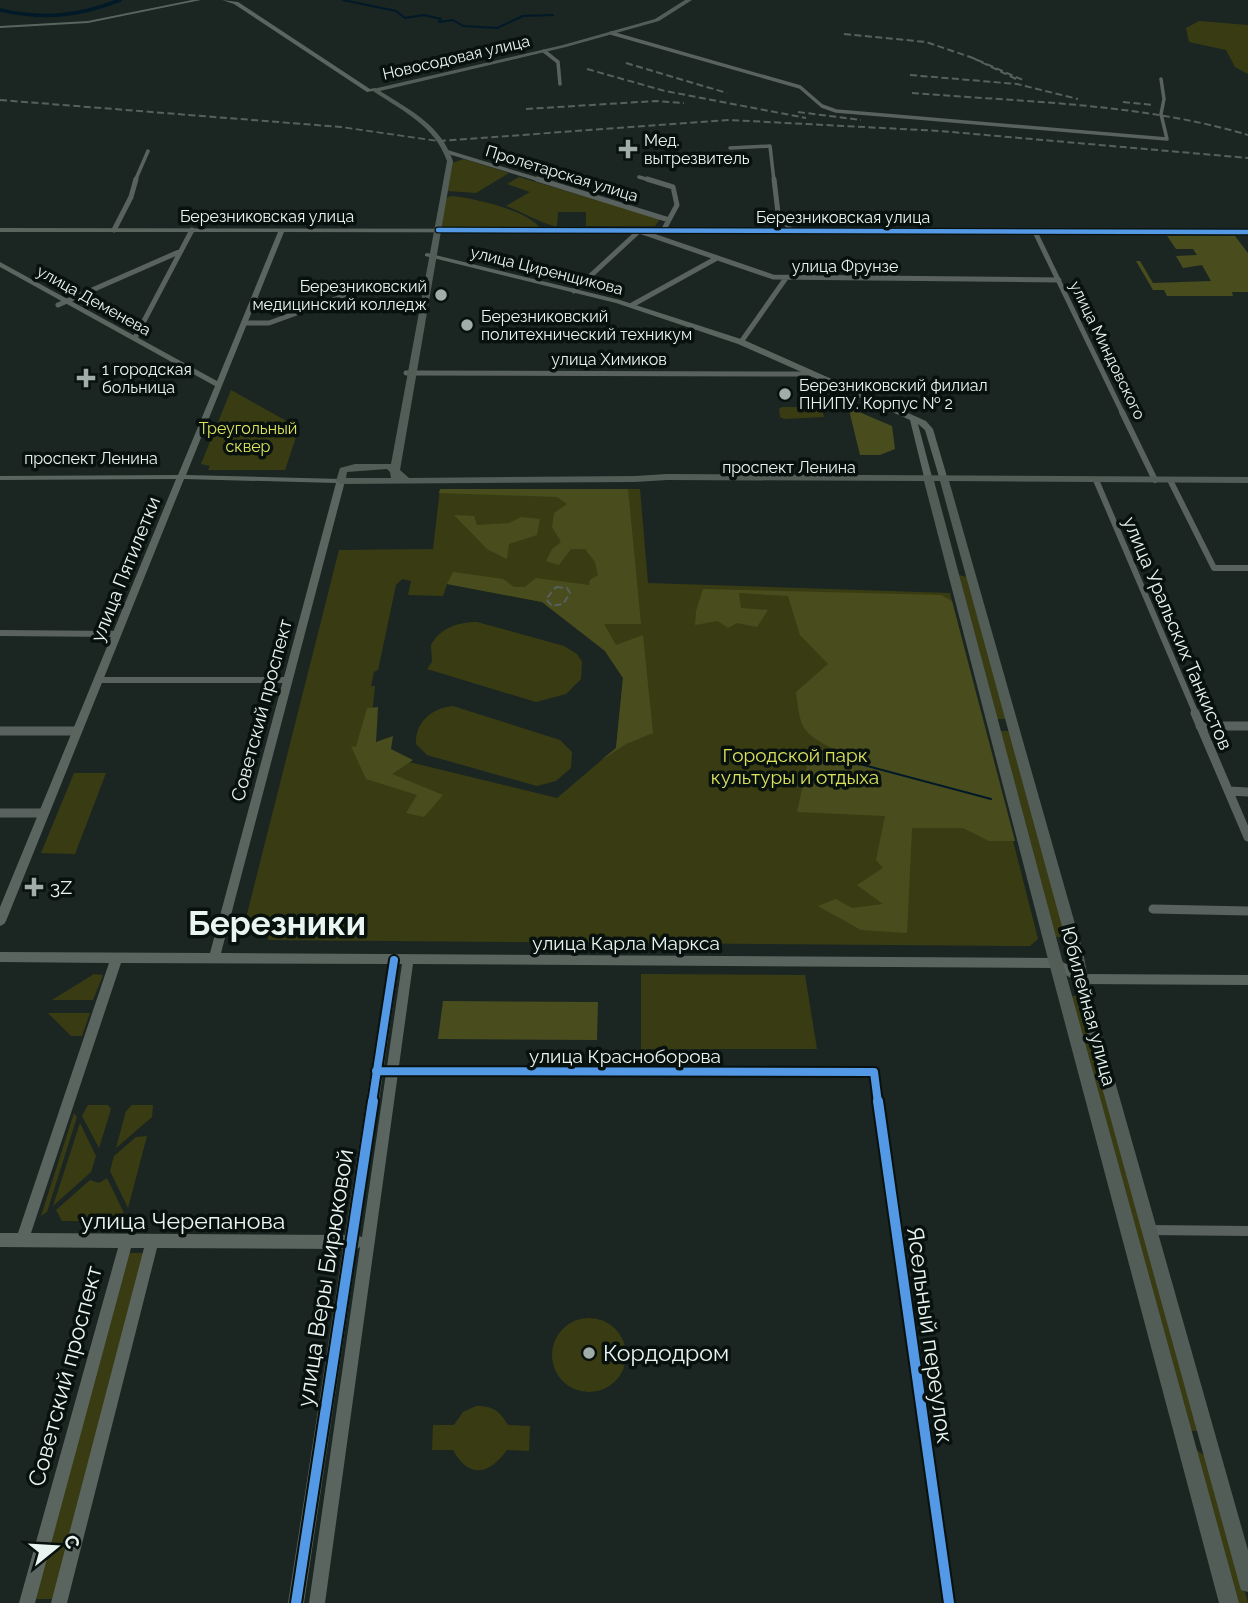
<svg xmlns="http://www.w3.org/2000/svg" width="1248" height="1603" viewBox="0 0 1248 1603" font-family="Raleway,sans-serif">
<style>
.green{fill:#393c12;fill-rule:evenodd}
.forest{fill:#494d1d}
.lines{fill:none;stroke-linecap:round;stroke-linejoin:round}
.stream{stroke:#021928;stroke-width:2}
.canal{stroke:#021928;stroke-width:3.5}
.street-far4{stroke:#5a625f;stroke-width:3.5}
.street-far3{stroke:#5a625f;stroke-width:5}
.street-far2{stroke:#5a625f;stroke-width:6}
.street-far1{stroke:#5a625f;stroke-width:9}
.street{stroke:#5a625f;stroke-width:10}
.secondary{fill:#5b6560;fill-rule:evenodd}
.primary{fill:#525d58;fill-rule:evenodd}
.rail{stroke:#57605e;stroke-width:2;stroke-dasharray:7 3.5;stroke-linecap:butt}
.cycleway-far2-casing{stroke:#08110e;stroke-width:7}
.cycleway-far1-casing{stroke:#08110e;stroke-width:12}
.cycleway-casing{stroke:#08110e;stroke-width:14}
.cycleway-far2{stroke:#5399e6;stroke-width:4.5}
.cycleway-far1{stroke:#5399e6;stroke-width:8}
.cycleway{stroke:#5399e6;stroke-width:10}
.poi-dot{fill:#a1ada9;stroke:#08110e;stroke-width:2.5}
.labels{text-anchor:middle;stroke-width:7;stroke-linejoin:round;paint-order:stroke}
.far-street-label{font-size:16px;fill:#e9f5f1;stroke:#08110e}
.far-poi-label{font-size:16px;fill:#e9f5f1;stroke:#08110e;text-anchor:start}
.far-park-label{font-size:16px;fill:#dce35d;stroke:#08110e}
.street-label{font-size:19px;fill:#e9f5f1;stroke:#08110e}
.park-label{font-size:19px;fill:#dce35d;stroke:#08110e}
.poi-label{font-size:19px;fill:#e9f5f1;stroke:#08110e;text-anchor:start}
.near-street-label{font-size:23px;fill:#e9f5f1;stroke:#08110e}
.near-poi-label{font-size:23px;fill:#e9f5f1;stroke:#08110e;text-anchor:start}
.town-label{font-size:33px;font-weight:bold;fill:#e9f5f1;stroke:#08110e}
</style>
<rect width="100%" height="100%" fill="#1b2623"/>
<path class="green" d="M 1199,21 L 1248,25 L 1248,74 L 1235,67 L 1226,50 L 1189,42 L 1186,28 Z
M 464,159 L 509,173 L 476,193 L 447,191 L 452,163 Z
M 519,177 L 660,219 L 655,226 L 586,226 L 586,212 L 558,212 L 557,226 C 546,226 519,210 506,206 L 530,192 L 507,184 Z
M 451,196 C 473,198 527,210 540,228 L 441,228 L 446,198 Z
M 231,390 L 299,428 L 285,470 L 208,470 L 210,466 L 201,464 Z
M 782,407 L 818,407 L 822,409 L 824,417 L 784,419 L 780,417 L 779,409 Z
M 440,489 L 640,489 L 648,583 L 950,593 L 1038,939 L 1030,946 L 268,940 L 269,934 L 263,924 L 246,918 L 339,550 L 433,549 ZM 402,579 L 411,581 L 408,595 L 443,596 L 447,584 L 542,602 L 605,651 L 623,678 L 616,748 L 557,798 L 368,752 L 375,686 L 371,686 L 374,672 L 378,670 L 396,585 Z
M 959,575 L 967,577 L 1006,719 L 996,719 Z
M 477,622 L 564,646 L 577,654 L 582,662 L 581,679 L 566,694 L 536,702 L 427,669 L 432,662 L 431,645 C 440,628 458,622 477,622 Z
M 453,706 L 560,740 L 572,752 L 571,768 L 556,781 L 537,786 L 427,755 L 416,744 C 415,722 432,708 453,706 Z
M 1000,731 L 1009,731 L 1066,937 L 1055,937 Z
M 74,773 L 106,773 L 75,854 L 41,853 Z
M 94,974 L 103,975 L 93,1000 L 52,1000 Z
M 641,974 L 805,975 L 817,1049 L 641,1049 Z
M 1069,996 L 1076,996 L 1103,1079 L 1199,1431 L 1185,1431 Z
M 48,1013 L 90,1013 L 82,1036 L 71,1036 Z
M 88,1105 L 108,1105 L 111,1109 L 99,1148 L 82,1116 Z
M 132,1105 L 153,1105 L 152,1117 L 116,1148 L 126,1111 Z
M 74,1113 L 77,1117 L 47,1212 L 41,1216 Z
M 80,1123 L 96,1156 L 91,1172 L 53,1206 Z
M 147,1136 L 128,1208 L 110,1171 L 114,1156 L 136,1137 Z
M 107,1178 L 124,1213 L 112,1221 L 62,1221 L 56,1210 L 90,1180 L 99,1183 Z
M 126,1253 L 146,1253 L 56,1599 L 32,1599 Z
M552 1355a37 37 0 1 1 74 0a37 37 0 1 1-74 0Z
M 476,1406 C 493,1406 500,1411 508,1425 L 530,1426 L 529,1451 L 507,1450 C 489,1475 469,1479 453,1450 L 432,1450 L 433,1425 L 454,1425 L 463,1412 Z
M 1197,1450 L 1207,1458 L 1248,1603 L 1233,1603 L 1194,1451 Z"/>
<path class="forest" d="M 1167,236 L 1235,236 L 1248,253 L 1248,292 L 1232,292 L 1233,296 L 1167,296 L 1164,290 L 1153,290 L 1136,261 L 1140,261 L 1153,283 L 1211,281 L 1202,265 L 1183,268 L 1176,256 L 1197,255 L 1193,249 L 1176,249 Z
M 852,409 L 892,426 L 895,449 L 880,455 L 860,455 L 849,410 Z
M 440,489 L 628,489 L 641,624 L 604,624 L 616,645 L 643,635 L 653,733 L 626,744 L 600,761 L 616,748 L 623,678 L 605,651 L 542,602 L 447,584 L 453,572 L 503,579 L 514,587 L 525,587 L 536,578 L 589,585 L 590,580 L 598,575 L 595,562 L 585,549 L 571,549 L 559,565 L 546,561 L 552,549 L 561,542 L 552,527 L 554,513 L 567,504 L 557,497 L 439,493 Z
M 454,515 L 474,516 L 477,525 L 509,523 L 521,517 L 540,519 L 537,535 L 509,544 L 507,559 L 487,549 Z
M 703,589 L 941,595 L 952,601 L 1015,841 L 989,841 L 963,828 L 912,828 L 907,933 L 861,930 L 818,906 L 836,899 L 852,908 L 883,904 L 857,885 L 883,868 L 876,860 L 885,816 L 797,812 L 809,758 L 833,749 C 800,731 801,729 796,692 L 828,664 L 800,635 L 788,596 L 739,593 L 741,608 L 768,610 L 757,627 L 737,623 L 728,628 L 718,621 L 695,625 L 696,611 Z
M 378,707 L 376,742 L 393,736 L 391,749 L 413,760 L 392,774 L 443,795 L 424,817 L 406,813 L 417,795 L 366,779 L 351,746 L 356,747 L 367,708 Z
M 443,1001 L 598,1002 L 597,1040 L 438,1039 Z"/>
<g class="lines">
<path class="stream" d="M 343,0 L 396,11 L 405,18 L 424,15 L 441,19 L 439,22 L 453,20 L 463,26 L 497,28 L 523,16 L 553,15
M 826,755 L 991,799"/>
<path class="canal" d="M 0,10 C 43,20 79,16 120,0"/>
<path class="street-far4" d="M 611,33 L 800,87 L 822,106 L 836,111 L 1167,139 L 1161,114 L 1164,99 L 1161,79
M 544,51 L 558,62 L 560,84
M 730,148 L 770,146 L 774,181
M 448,152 L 543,181
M 639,177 L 653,181
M 135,181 L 148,151"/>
<path class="street-far3" d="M 537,179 L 669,220
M 647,179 L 673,187 L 677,205 L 663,231
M 774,179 L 778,213 L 792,231
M 114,230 L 131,197 L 136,179
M 1035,232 L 1123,414
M 574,291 L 639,231 L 773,277 L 1059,280
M 58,305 L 181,251
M 632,305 L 717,258
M 244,323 L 269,323 L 366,288 L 421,287
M 135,338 L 192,230
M 741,342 L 786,278
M 406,373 L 812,374"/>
<path class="street-far2" d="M 1122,412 L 1155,480
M 1096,480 L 1196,714
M 1170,480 L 1214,568 L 1248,568
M 0,633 L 117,634
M 98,680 L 288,680"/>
<path class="street-far1" d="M 1195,713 L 1248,837
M 1200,726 L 1248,726
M 0,731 L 77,731
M 1229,791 L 1248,792
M 0,813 L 44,813
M 1153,909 L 1248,911
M 376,1071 L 874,1072 L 878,1103"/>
<path class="street" d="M 878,1101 L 949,1603
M 1149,1230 L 1248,1231"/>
<path class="secondary" d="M 192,0 L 201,0 L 88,23 L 0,28 L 0,26 L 88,21 Z
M 222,0 L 238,2 L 370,89 L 375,88 L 378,90 L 367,92 L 234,4 Z
M 0,228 L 1248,230 L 1248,234 L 284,232 L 186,475 L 341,479 L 345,481 L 221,953 L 1056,958 L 1083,974 L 1248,975 L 1248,985 L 1081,984 L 1054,968 L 413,964 L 325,1603 L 309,1603 L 360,1247 L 357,1249 L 304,1603 L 288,1603 L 343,1249 L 157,1248 L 67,1603 L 51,1603 L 144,1248 L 131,1248 L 35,1603 L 19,1603 L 118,1248 L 0,1247 L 0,1233 L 18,1233 L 109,963 L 0,962 L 0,952 L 210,953 L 336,483 L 184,479 L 6,921 L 4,924 L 0,926 L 0,907 L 176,479 L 0,480 L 0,476 L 178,475 L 215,386 L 0,267 L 0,262 L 217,381 L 278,232 L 0,232 ZM 121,963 L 388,964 L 345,1235 L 31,1233 ZM 399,964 L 402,964 L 362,1237 L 359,1236 Z
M 427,253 L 620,300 L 744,340 L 926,421 L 933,429 L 948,480 L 944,482 L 940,480 L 925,430 L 918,424 L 932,477 L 928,479 L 924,477 L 910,420 L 738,344 L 616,303 L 425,256 L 425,254 Z"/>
<path class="primary" d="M 685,0 L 692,0 L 659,21 L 566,47 L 380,91 C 410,110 441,125 453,161 L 400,470 L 409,478 L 635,476 L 667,474 L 1248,477 L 1248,483 L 949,481 L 1083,952 L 1093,1004 L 1248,1550 L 1248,1592 L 1241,1590 L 1239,1583 L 1079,1004 L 1069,952 L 940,481 L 934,481 L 1063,963 L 1239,1603 L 1219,1603 L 1049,963 L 924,481 L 667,480 L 635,482 L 341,484 L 336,481 L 340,468 L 355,464 L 391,464 L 447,161 C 435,126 403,111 373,91 L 373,89 L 563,45 L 655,19 ZM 387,469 L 390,472 L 391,478 L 346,478 L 347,472 Z"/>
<path class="rail" d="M 844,34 L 926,42 L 973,58
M 626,63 L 727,93
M 587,69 L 665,91 L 806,118
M 910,75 L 1017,84 L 1078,99
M 1016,79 L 973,58 L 1025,81
M 912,93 C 1023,102 1141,103 1248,135
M 0,100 L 341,127 L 438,141 L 729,120 L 940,131 L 1248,158
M 1123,102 L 1153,105
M 526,109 L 656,101 L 684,103
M 798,112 L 861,120
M 556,587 L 567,588 L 570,593 L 563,604 L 552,606 L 546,599 Z"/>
<defs>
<path id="cycleway-far2" d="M 438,230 L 1248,232"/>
<path id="cycleway-far1" d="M 376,1071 L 874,1072 L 878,1103
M 372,1103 L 394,960"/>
<path id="cycleway" d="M 878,1101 L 949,1603
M 296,1603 L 373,1101"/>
</defs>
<use href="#cycleway-far2" class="cycleway-far2-casing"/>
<use href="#cycleway-far1" class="cycleway-far1-casing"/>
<use href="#cycleway" class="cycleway-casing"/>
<use href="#cycleway-far2" class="cycleway-far2"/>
<use href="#cycleway-far1" class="cycleway-far1"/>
<use href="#cycleway" class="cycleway"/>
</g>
<g class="poi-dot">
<path d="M624.5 138.5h7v7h7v7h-7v7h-7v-7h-7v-7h7z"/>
<circle cx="441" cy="295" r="7"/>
<circle cx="467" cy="325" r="7"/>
<path d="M82.5 367.5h7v7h7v7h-7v7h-7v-7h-7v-7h7z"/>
<circle cx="785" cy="394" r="7"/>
<path d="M30.5 876.5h7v7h7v7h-7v7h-7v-7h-7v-7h7z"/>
<circle cx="589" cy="1353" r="7"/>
</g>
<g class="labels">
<g class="far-street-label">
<text transform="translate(456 57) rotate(-13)" y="6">Новосодовая улица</text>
<text transform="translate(562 173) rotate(17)" y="6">Пролетарская улица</text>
<text x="267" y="222">Березниковская улица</text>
<text x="843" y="223">Березниковская улица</text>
<text x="845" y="272">улица Фрунзе</text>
<text transform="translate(547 270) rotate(14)" y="6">улица Циренщикова</text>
<text transform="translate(94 300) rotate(29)" y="6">улица Деменева</text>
<text transform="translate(1108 350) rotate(64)" y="6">улица Миндовского</text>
<text x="609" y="365">улица Химиков</text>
<text x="91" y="464">проспект Ленина</text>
<text x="789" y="473">проспект Ленина</text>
</g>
<g class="far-poi-label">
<text x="644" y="146">Мед.<tspan x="644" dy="18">вытрезвитель</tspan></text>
<text x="427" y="292" text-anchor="end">Березниковский<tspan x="427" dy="18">медицинский колледж</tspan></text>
<text x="481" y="322">Березниковский<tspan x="481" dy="18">политехнический техникум</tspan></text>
<text x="102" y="375">1 городская<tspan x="102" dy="18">больница</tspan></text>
<text x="799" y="391">Березниковский филиал<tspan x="799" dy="18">ПНИПУ. Корпус № 2</tspan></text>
</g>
<g class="far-park-label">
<text x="248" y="434">Треугольный<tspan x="248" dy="18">сквер</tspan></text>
</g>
<g class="street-label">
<text transform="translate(125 569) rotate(-68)" y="7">улица Пятилетки</text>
<text transform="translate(1178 633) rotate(67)" y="7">улица Уральских Танкистов</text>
<text transform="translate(261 710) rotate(-75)" y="7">Советский проспект</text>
<text x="626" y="950">улица Карла Маркса</text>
<text transform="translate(1089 1006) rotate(75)" y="7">Юбилейная улица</text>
<text x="625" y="1063">улица Красноборова</text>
</g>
<g class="park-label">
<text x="795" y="762">Городской парк<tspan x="795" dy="22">культуры и отдыха</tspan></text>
</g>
<g class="poi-label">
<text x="50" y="894">3Z</text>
</g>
<g class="near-street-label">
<text x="183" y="1229">улица Черепанова</text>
<text transform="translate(325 1278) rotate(-81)" y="8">улица Веры Бирюковой</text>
<text transform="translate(930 1335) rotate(82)" y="8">Ясельный переулок</text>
<text transform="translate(65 1376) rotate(-75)" y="8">Советский проспект</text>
</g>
<g class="near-poi-label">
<text x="603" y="1361">Кордодром</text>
</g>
<g class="town-label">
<text x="277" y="935">Березники</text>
</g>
</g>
<g transform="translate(56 1547) rotate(72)" stroke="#08110e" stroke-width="5" paint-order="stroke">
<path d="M0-5L12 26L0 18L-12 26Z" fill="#e9f5f1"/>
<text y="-10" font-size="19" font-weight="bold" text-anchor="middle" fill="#e9f5f1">С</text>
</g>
</svg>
